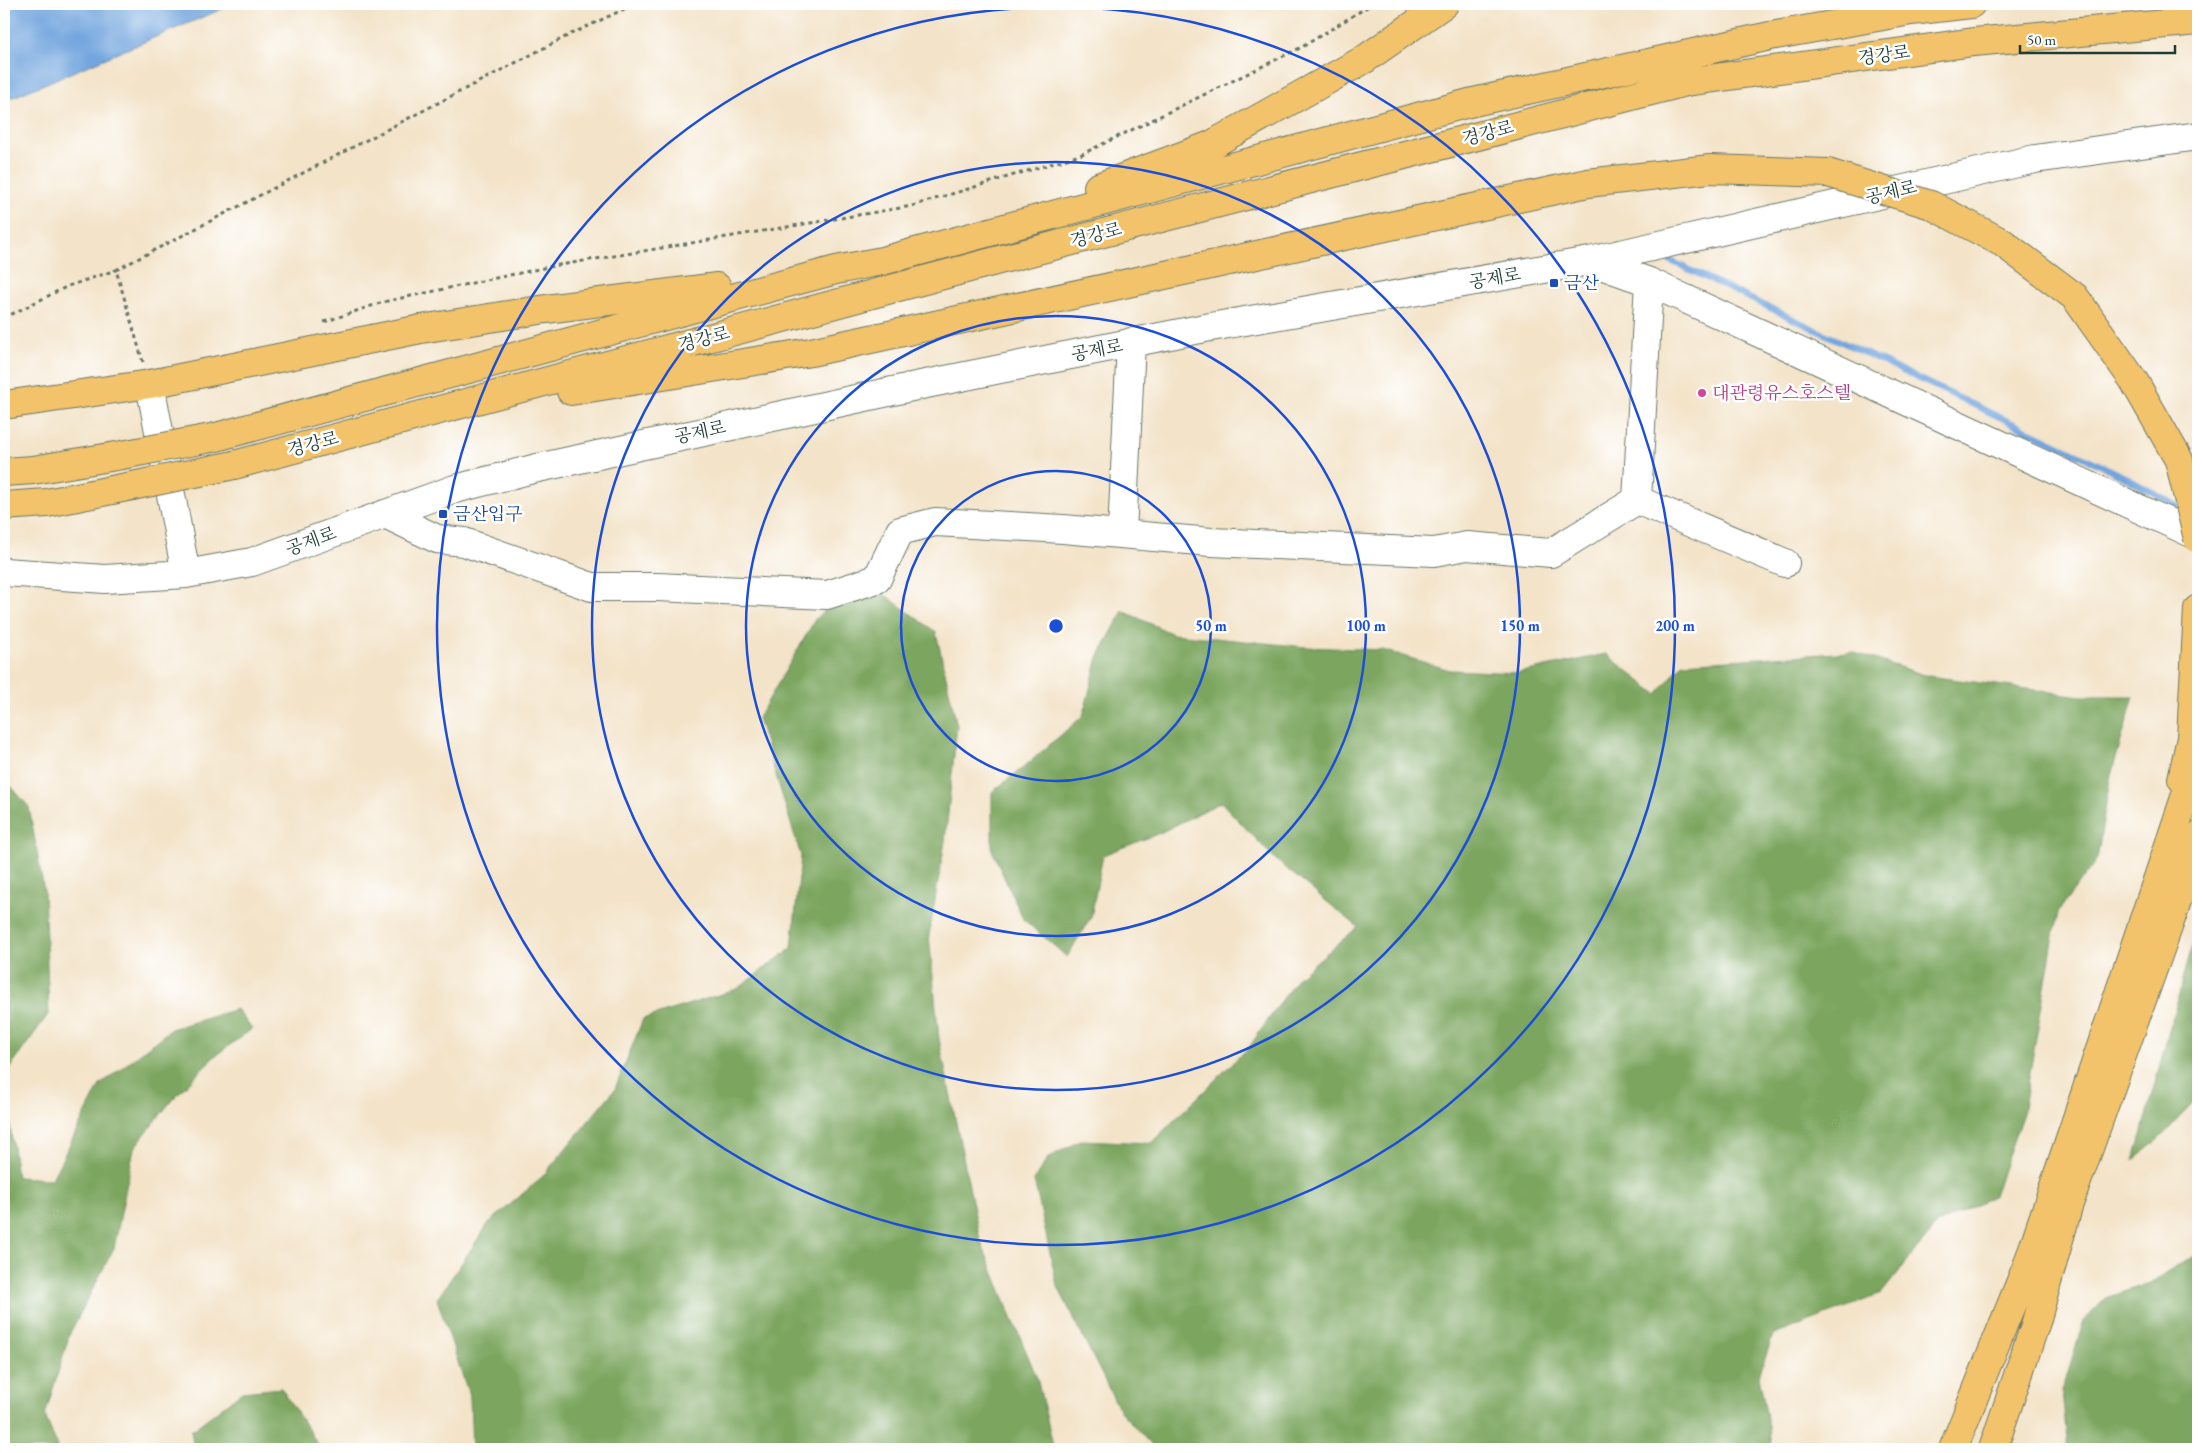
<svg xmlns="http://www.w3.org/2000/svg" width="2202" height="1453" viewBox="0 0 2202 1453" font-family="'EB Garamond','Noto Serif KR',serif">
<style>
.forest{fill:#7ba65f;stroke:#4d724a}
.water{fill:#72a5de;stroke:#487189}
.lines{fill:none;stroke-linecap:round;stroke-linejoin:round}
.stream{stroke:#72a5de;stroke-width:6}
.minor-casing{stroke:#697768;stroke-width:30}
.highway-casing{stroke:#697768;stroke-width:30}
.path{stroke:#697768;stroke-width:3;stroke-dasharray:4 4;stroke-linecap:butt}
.minor{stroke:#fff;stroke-width:28}
.highway{stroke:#f2c36a;stroke-width:28}
.highway-bridge-casing{stroke:#697768;stroke-width:30;stroke-linecap:butt}
.highway-bridge{stroke:#f2c36a;stroke-width:28}
.ring{fill:none;stroke:#1d4ed8;stroke-width:2.5}
.transit-dot{fill:#1a4fb4;stroke:#fff;stroke-width:2}
.hotel-dot{fill:#d1479c;stroke:#fff;stroke-width:2}
.labels{text-anchor:middle;stroke-width:5;stroke-linejoin:round;paint-order:stroke}
.street-label{font-size:18px;fill:#1f3d34;stroke:#fff}
.transit-label{font-size:18px;fill:#164399;stroke:#fff;text-anchor:start}
.hotel-label{font-size:18px;fill:#b23c85;stroke:#fff;text-anchor:start}
.centre{fill:#1d4ed8;stroke:#fff;stroke-width:2.5}
.ring-label{font-size:15px;text-anchor:middle;font-weight:bold;fill:#1d4ed8;stroke:#fff;stroke-width:5;stroke-linejoin:round;paint-order:stroke}
</style>
<rect width="100%" height="100%" fill="#fff"/>
<filter id="ink" filterUnits="userSpaceOnUse"><feTurbulence type="fractalNoise" baseFrequency=".02" numOctaves="2"/><feDisplacementMap in="SourceGraphic" scale="10" xChannelSelector="R" yChannelSelector="G"/><feConvolveMatrix kernelMatrix="1 2 1 2 8 2 1 2 1" color-interpolation-filters="sRGB"/></filter>
<filter id="wash" filterUnits="userSpaceOnUse"><feTurbulence type="fractalNoise" baseFrequency=".0096" numOctaves="4" result="noise"/><feDisplacementMap in="SourceGraphic" scale="20" xChannelSelector="R" yChannelSelector="G"/><feGaussianBlur stdDeviation="1.12" result="paint"/><feColorMatrix in="noise" values="0 0 0 0 0 0 0 0 0 0 0 0 0 0 0 0 0 1.4 0 .05"/><feComposite in="paint" operator="in"/></filter>
<g filter="url(#wash)">
<rect width="100%" height="100%" fill="#f3e3c8"/>
<path class="forest" d="M 863,579 L 936,632 L 957,726 L 945,841 L 929,935 L 939,1039 L 980,1240 L 1037,1378 L 1054,1449 L 472,1449 L 470,1398 L 437,1299 L 489,1223 L 542,1177 L 615,1089 L 643,1019 L 737,989 L 792,948 L 801,856 L 758,718 L 816,618 Z
M 1123,611 L 1173,634 L 1306,647 L 1383,650 L 1450,670 L 1518,673 L 1606,654 L 1657,694 L 1683,663 L 1852,652 L 1928,676 L 2081,696 L 2134,696 L 2110,779 L 2097,859 L 2058,912 L 2023,1113 L 1994,1195 L 1937,1224 L 1881,1294 L 1773,1335 L 1759,1376 L 1772,1443 L 1764,1449 L 1155,1449 L 1120,1411 L 1057,1285 L 1034,1180 L 1048,1158 L 1081,1140 L 1151,1143 L 1250,1046 L 1298,977 L 1358,927 L 1276,860 L 1221,802 L 1160,833 L 1103,855 L 1091,917 L 1067,957 L 1023,919 L 992,850 L 992,792 L 1024,767 L 1083,716 L 1098,657 Z
M 4,778 L 29,807 L 44,891 L 49,1013 L 4,1076 Z
M 2198,924 L 2198,1098 L 2161,1137 L 2134,1160 Z
M 237,1009 L 252,1029 L 216,1055 L 172,1100 L 134,1148 L 114,1248 L 70,1333 L 45,1415 L 58,1449 L 4,1449 L 4,1081 L 17,1177 L 52,1179 L 100,1085 L 171,1029 Z
M 2198,1254 L 2198,1449 L 2068,1449 L 2062,1391 L 2084,1320 L 2105,1298 L 2150,1283 Z
M 281,1388 L 321,1449 L 194,1449 L 191,1431 L 242,1392 Z"/>
<path class="water" d="M 4,4 L 234,4 L 4,101 Z"/>
<g class="lines">
<path class="stream" d="M 1669,260 L 2115,472 L 2182,508"/>
</g>
</g>
<g filter="url(#ink)">
<g class="lines">
<defs>
<path id="minor" d="M 1590,261 L 1649,282 L 2198,536
M 150,384 L 186,574
M 1637,500 L 1785,563
M 385,514 L 437,539 L 464,542 L 592,587 L 657,587 L 827,595 L 877,579 L 900,531 L 935,522 L 1063,529 L 1211,542 L 1434,552 L 1467,546 L 1551,553 L 1637,500 L 1649,282
M 1122,534 L 1131,342
M 4,572 L 105,579 L 186,574 L 252,562 L 455,489 L 533,469 L 916,386 L 1205,328 L 1590,261 L 2035,159 L 2198,136"/>
<path id="highway" d="M 1098,187 L 1211,145 L 1365,59 L 1444,4
M 571,391 L 811,352 L 1588,183 L 1710,169 L 1828,173
M 4,405 L 150,384 L 421,329 L 546,309 L 717,287
M 216,437 L 836,270 L 882,261 L 1469,103 L 1770,36 L 1911,11 L 1971,4
M 234,465 L 1003,259 L 1686,82 L 1974,42 L 2198,21
M 4,472 L 33,470 L 122,455
M 4,506 L 47,503 L 132,486
M 2182,779 L 2191,738 L 2198,609
M 1953,1449 L 2027,1266 L 2198,759
M 1993,1449 L 2036,1322 L 2069,1204 L 2172,916 L 2198,836"/>
</defs>
<use href="#minor" class="minor-casing"/>
<use href="#highway" class="highway-casing"/>
<path class="path" d="M 4,318 L 68,286 L 116,270
M 324,322 L 383,302 L 548,267 L 912,206 L 1080,155 L 1302,47 L 1372,4
M 143,362 L 116,270 L 571,34 L 635,4"/>
<use href="#minor" class="minor"/>
<use href="#highway" class="highway"/>
<defs>
<path id="highway-bridge" d="M 1828,173 L 1931,205 L 2003,243 L 2075,297 L 2134,381 L 2179,460 L 2198,539
M 122,455 L 216,437
M 132,486 L 234,465"/>
</defs>
<use href="#highway-bridge" class="highway-bridge-casing"/>
<use href="#highway-bridge" class="highway-bridge"/>
</g>
</g>
<g class="ring">
<circle cx="1056" cy="626" r="155"/>
<circle cx="1056" cy="626" r="310"/>
<circle cx="1056" cy="626" r="464"/>
<circle cx="1056" cy="626" r="619"/>
</g>
<g class="transit-dot">
<rect x="1549" y="278" width="10" height="10" rx="2.5"/>
<rect x="438" y="509" width="10" height="10" rx="2.5"/>
</g>
<circle class="hotel-dot" cx="1702" cy="393" r="5"/>
<g class="labels">
<g class="street-label">
<text transform="translate(1884 55) rotate(-8)" y="6">경강로</text>
<text transform="translate(1488 133) rotate(-15)" y="6">경강로</text>
<text transform="translate(1891 192) rotate(-13)" y="6">공제로</text>
<text transform="translate(1096 235) rotate(-15)" y="6">경강로</text>
<text transform="translate(1495 278) rotate(-10)" y="6">공제로</text>
<text transform="translate(704 339) rotate(-15)" y="6">경강로</text>
<text transform="translate(1097 350) rotate(-11)" y="6">공제로</text>
<text transform="translate(700 432) rotate(-12)" y="6">공제로</text>
<text transform="translate(313 444) rotate(-15)" y="6">경강로</text>
<text transform="translate(311 541) rotate(-20)" y="6">공제로</text>
</g>
<g class="transit-label">
<text x="1564" y="289">금산</text>
<text x="453" y="520">금산입구</text>
</g>
<g class="hotel-label">
<text x="1712" y="399">대관령유스호스텔</text>
</g>
</g>
<circle cx="1056" cy="626" r="8" class="centre"/>
<g class="ring-label">
<text x="1211" y="631">50 m</text>
<text x="1366" y="631">100 m</text>
<text x="1520" y="631">150 m</text>
<text x="1675" y="631">200 m</text>
</g>
<rect width="2202" height="1453" fill="none" stroke="#fff" stroke-width="20"/>
<path d="M2020 45v8h155v-8" fill="none" stroke="#1f3d34" stroke-width="2.5"/>
<text x="2027" y="45" font-size="15" fill="#1f3d34" stroke="#ffffff" stroke-width="4" paint-order="stroke">50 m</text>
</svg>
